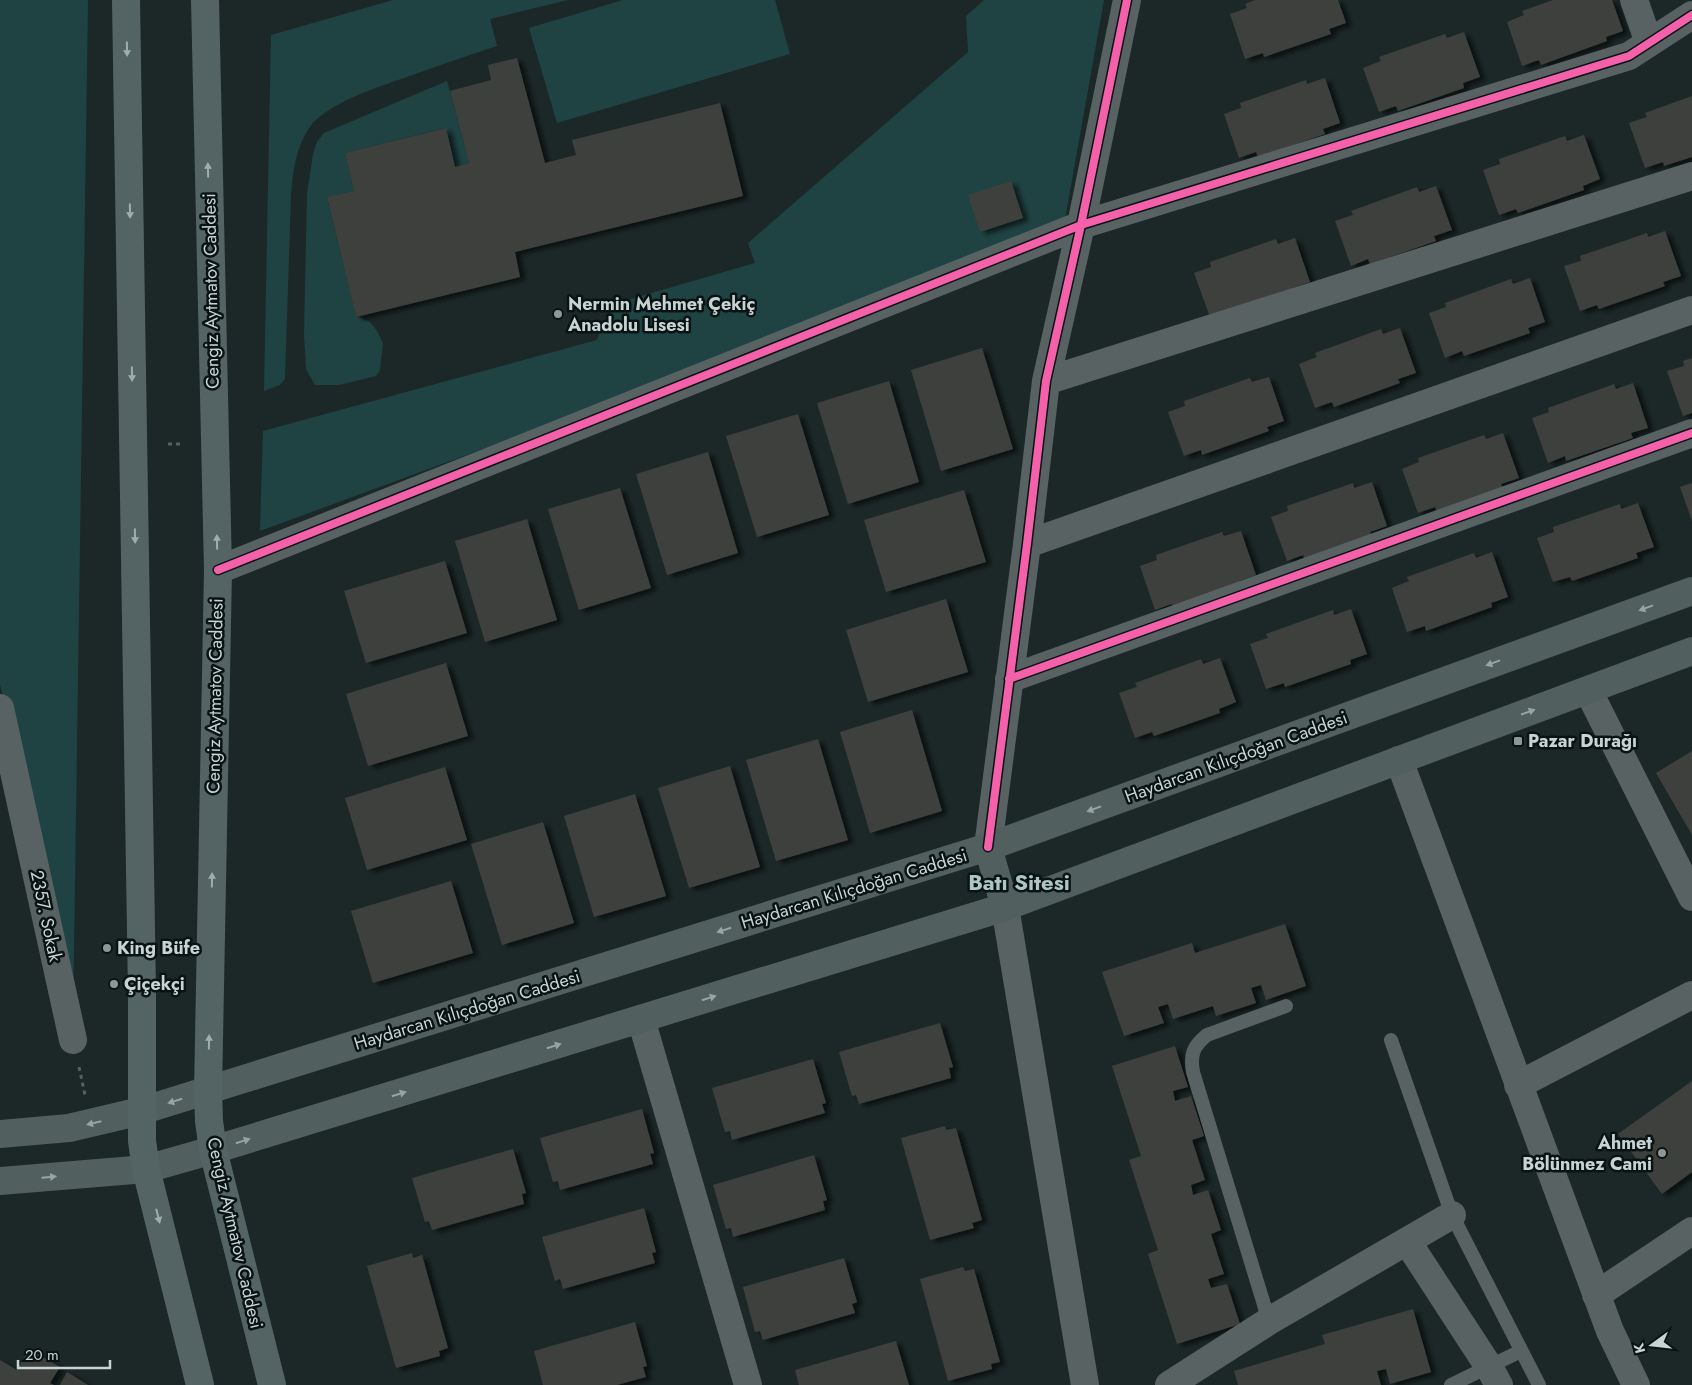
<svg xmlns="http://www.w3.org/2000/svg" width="1692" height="1385" viewBox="0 0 1692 1385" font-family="Jost,sans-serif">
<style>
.green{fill:#1f4343}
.building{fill:#3e403d;filter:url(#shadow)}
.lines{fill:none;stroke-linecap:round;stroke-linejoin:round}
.path{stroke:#585f5f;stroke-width:3;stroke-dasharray:4 4;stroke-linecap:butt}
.lane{stroke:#596262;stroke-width:14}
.street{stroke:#596262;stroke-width:28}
.secondary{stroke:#525f5f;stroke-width:28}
.primary{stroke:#546464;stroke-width:28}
.cycleway-casing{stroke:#0a1313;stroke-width:11}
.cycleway{stroke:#f560ab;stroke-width:8}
.oneway{fill:#9fadad}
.oneway2{fill:#99a5a5}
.poi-dot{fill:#8c9898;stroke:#0a1313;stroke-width:2}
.labels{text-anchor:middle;stroke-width:5;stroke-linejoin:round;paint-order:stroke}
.street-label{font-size:18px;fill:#c8d4d4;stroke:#0a1313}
.poi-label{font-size:18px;font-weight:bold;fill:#c8d4d4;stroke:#0a1313;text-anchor:start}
.district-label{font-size:22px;font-weight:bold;fill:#aec6c5;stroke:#0a1313}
</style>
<defs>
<filter id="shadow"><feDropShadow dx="5.5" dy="3" stdDeviation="2.5" flood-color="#0009"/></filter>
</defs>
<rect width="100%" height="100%" fill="#1c2828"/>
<path class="green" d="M 0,0 L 88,0 L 73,1016 L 0,684 Z
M 393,0 L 568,0 L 490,19 L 497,46 C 472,54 446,63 421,72 C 391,83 327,101 309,128 C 296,148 293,170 291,194 L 285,379 L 280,385 L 264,391 L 271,35 Z
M 623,0 L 775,0 L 790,54 L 557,123 L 529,28 Z
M 984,0 L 1104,0 L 1062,236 L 260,531 L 263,431 L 597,340 C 603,323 609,312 624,301 L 755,263 L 748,243 L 968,52 L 966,16 Z
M 447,81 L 469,163 L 455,167 L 445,128 L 345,153 L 354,191 L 327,198 L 356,316 L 370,322 L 377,331 L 383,343 L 380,370 L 376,376 L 339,385 L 315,385 L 306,369 L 304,335 L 307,194 L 313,154 L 317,142 L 324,133 Z"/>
<path class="building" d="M 1255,0 L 1338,0 L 1346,23 L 1329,29 L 1331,34 L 1264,57 L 1263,53 L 1245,59 L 1230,14 L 1247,8 L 1245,4 Z
M 1553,0 L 1612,0 L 1623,31 L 1606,37 L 1607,41 L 1541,65 L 1539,60 L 1522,66 L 1507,22 L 1524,15 L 1522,11 Z
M 1464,32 L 1480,77 L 1463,83 L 1464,88 L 1398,111 L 1396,106 L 1379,112 L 1363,68 L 1381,61 L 1379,57 L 1445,34 L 1447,38 Z
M 517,58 L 545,163 L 576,155 L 572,140 L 720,103 L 743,196 L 515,252 L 520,277 L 356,317 L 327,197 L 354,191 L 345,153 L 446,128 L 455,167 L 469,163 L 450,91 L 491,80 L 488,65 Z
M 1325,78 L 1340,123 L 1323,129 L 1325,134 L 1258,157 L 1256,152 L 1239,158 L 1224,114 L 1241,108 L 1240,103 L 1306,80 L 1307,84 Z
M 1692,96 L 1692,157 L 1664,166 L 1663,162 L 1645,168 L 1629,123 L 1647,117 L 1645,113 Z
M 1584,135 L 1600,179 L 1583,186 L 1584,190 L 1518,213 L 1516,209 L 1499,215 L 1483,170 L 1500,164 L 1499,159 L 1565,136 L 1567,141 Z
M 1011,181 L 1023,218 L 980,232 L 968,195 Z
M 1436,186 L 1452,230 L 1434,236 L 1436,241 L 1370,264 L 1368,259 L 1351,266 L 1335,221 L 1353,215 L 1351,211 L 1417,187 L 1419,192 Z
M 1665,231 L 1681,276 L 1663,282 L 1665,286 L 1599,309 L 1597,305 L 1580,311 L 1564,266 L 1581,261 L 1580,256 L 1647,233 L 1648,237 Z
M 1295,238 L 1310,282 L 1293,288 L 1295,293 L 1210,317 L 1194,273 L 1211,267 L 1210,262 L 1276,239 L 1278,244 Z
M 1530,278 L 1545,322 L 1528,328 L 1530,333 L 1464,356 L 1462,351 L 1445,358 L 1429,313 L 1446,307 L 1445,303 L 1511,279 L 1513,284 Z
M 1400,328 L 1416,373 L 1398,379 L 1400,383 L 1334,407 L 1332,402 L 1315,408 L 1299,364 L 1317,357 L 1315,353 L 1381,329 L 1383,334 Z
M 982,348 L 1013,449 L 941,471 L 911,370 Z
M 1692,358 L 1692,413 L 1683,416 L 1667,371 L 1684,366 L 1683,361 Z
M 1269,377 L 1284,421 L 1267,427 L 1269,431 L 1202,455 L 1201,450 L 1184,456 L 1168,412 L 1185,406 L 1184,401 L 1250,378 L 1252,382 Z
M 889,381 L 919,482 L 848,504 L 817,403 Z
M 1633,383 L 1648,428 L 1631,433 L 1633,438 L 1566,461 L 1565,456 L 1548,463 L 1532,418 L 1549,412 L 1548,408 L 1614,384 L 1616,389 Z
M 798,414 L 829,515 L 757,537 L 726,436 Z
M 1503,433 L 1519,478 L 1501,484 L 1503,489 L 1437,512 L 1435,507 L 1418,513 L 1402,469 L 1419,462 L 1418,458 L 1484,435 L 1486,439 Z
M 708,452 L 738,553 L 667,575 L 636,474 Z
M 1372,482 L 1387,526 L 1370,532 L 1372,537 L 1305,560 L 1303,555 L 1287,561 L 1271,517 L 1288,511 L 1287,506 L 1353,483 L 1354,488 Z
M 1692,483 L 1692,521 L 1680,487 Z
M 620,488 L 651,588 L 579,610 L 548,509 Z
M 964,490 L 986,562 L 886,592 L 864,520 Z
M 1638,503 L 1654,547 L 1636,553 L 1638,558 L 1572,581 L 1570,577 L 1553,582 L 1537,538 L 1554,532 L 1553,527 L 1620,504 L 1621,509 Z
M 527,519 L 557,620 L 485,642 L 455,541 Z
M 1241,531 L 1256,575 L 1239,581 L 1241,586 L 1174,609 L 1172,604 L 1155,610 L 1140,566 L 1157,560 L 1156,555 L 1222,532 L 1224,536 Z
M 1492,552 L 1508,597 L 1491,603 L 1492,607 L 1426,631 L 1425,626 L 1407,632 L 1392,588 L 1409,581 L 1407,577 L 1474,553 L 1476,558 Z
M 445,561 L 467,633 L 366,663 L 344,591 Z
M 946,599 L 968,672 L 868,702 L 846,630 Z
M 1351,609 L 1367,654 L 1350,660 L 1351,664 L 1285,687 L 1284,683 L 1266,689 L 1250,644 L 1268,638 L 1266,634 L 1333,610 L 1334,615 Z
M 1220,658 L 1236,702 L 1219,709 L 1220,713 L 1154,736 L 1152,732 L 1135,738 L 1119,693 L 1137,687 L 1135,683 L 1201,659 L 1203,664 Z
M 446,663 L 468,736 L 368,766 L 346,694 Z
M 912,710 L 942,811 L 870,833 L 840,732 Z
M 818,739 L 848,840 L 776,861 L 746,760 Z
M 1692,751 L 1692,835 L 1656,773 Z
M 730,766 L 760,867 L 689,888 L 658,788 Z
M 445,767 L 467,840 L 367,870 L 345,798 Z
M 635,794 L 666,896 L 594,917 L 564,816 Z
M 543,822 L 574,923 L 502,945 L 471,844 Z
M 451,881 L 473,953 L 373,983 L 351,911 Z
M 1285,924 L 1306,986 L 1266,1000 L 1261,985 L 1251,988 L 1256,1003 L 1216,1016 L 1213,1006 L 1173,1019 L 1168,1004 L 1158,1007 L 1164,1023 L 1124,1036 L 1102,972 L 1192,943 L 1195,953 Z
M 940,1023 L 953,1067 L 949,1068 L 951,1078 L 859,1104 L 856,1095 L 852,1096 L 839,1052 Z
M 1175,1046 L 1188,1087 L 1173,1091 L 1175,1101 L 1191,1096 L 1204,1136 L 1192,1140 L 1205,1180 L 1191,1185 L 1193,1195 L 1208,1190 L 1221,1230 L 1211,1234 L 1224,1274 L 1208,1279 L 1211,1288 L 1227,1284 L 1240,1324 L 1177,1344 L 1148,1254 L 1158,1250 L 1129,1160 L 1141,1156 L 1112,1066 Z
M 813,1059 L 826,1103 L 822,1104 L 825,1113 L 732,1140 L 730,1131 L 725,1132 L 712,1088 Z
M 1692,1081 L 1692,1172 L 1662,1194 L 1618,1134 Z
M 642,1109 L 654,1153 L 650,1154 L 653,1164 L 560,1190 L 558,1181 L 553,1182 L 540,1138 Z
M 945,1126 L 946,1130 L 956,1128 L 982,1220 L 972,1223 L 974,1228 L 930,1240 L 901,1138 Z
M 513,1149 L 526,1193 L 522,1194 L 524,1204 L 432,1230 L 429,1221 L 425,1222 L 412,1178 Z
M 814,1155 L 827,1200 L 823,1201 L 825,1210 L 733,1237 L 731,1228 L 726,1229 L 713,1185 Z
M 644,1208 L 656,1252 L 652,1253 L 655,1263 L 563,1289 L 560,1279 L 555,1281 L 542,1237 Z
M 412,1253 L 413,1258 L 422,1255 L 448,1348 L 439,1351 L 440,1356 L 396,1368 L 367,1266 Z
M 844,1258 L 857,1302 L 852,1304 L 855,1313 L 763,1340 L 760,1331 L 755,1332 L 743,1287 Z
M 963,1267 L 965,1271 L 974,1269 L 1000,1362 L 991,1364 L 992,1369 L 948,1381 L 920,1279 Z
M 1413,1309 L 1431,1372 L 1390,1384 L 1386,1369 L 1377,1371 L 1381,1385 L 1238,1385 L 1234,1371 L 1325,1344 L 1322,1335 Z
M 635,1322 L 647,1366 L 643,1367 L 646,1377 L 617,1385 L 543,1385 L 534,1351 Z
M 896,1341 L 909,1385 L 799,1385 L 795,1370 Z
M 29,1349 L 60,1367 L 50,1383 L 54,1385 L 0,1385 L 0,1360 L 17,1370 Z
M 67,1372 L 88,1385 L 60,1385 Z"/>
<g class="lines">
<path class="path" d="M 168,444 L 183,444
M 79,1067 L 85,1095"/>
<path class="lane" d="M 1391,1040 L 1452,1215 L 1539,1385
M 1269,1321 L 1193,1072 C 1190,1055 1193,1046 1207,1035 L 1286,1006
M 1451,1385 L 1521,1351"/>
<path class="street" d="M 1634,0 L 1649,43
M 1046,381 L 1692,176
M 1027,544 L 1692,310
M 218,570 L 1081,225 L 1629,56 L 1692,15
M 1009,679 L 1692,433
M 1588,690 L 1692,897
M 0,708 L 73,1040
M 1399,760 L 1610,1331 L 1636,1385
M 988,847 L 1027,544 L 1046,381 L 1081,225 L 1127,0
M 1005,907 L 1085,1385
M 641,1019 L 748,1385
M 1518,1085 L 1692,995
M 1407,1241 L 1489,1367 L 1499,1385
M 1596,1295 L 1692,1231
M 1169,1385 L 1269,1321 L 1452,1215"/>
<path class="secondary" d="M 988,847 L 1005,907
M 0,1134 L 69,1128 L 141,1111 L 988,847 L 1692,591
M 0,1181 L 146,1169 L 213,1150 L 1005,907 L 1692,651"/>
<path class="primary" d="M 126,0 L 142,993 L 142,1141 L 146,1169 L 200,1385
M 205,0 L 218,570 L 208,1091 L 209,1121 L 213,1150 L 272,1385"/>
<defs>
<path id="cycleway" d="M 218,570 L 1081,225 L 1629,56 L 1692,15
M 1009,679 L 1692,433
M 988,847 L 1027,544 L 1046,381 L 1081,225 L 1127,0"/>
</defs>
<use href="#cycleway" class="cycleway-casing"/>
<use href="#cycleway" class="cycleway"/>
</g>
<defs><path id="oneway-solid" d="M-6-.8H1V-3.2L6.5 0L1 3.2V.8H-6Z" transform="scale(1.25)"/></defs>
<g class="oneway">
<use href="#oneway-solid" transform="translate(127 49) rotate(89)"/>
<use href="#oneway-solid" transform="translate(208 170) rotate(-91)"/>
<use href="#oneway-solid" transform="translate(130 211) rotate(89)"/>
<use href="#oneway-solid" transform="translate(132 374) rotate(89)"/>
<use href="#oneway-solid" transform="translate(135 536) rotate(89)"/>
<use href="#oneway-solid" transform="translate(217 542) rotate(-91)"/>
<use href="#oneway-solid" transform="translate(212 880) rotate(-89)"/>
<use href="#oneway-solid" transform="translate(209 1042) rotate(-89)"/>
<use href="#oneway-solid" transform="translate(158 1216) rotate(76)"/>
</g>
<g class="oneway2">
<use href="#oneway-solid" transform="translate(1646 608) rotate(160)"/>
<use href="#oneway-solid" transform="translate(1493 663) rotate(160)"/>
<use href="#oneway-solid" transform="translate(1528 712) rotate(-20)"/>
<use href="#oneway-solid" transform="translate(1094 809) rotate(160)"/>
<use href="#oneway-solid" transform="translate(724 930) rotate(163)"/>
<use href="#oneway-solid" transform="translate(709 998) rotate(-17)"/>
<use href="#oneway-solid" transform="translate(554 1046) rotate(-17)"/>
<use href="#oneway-solid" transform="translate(399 1094) rotate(-17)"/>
<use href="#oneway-solid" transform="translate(175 1101) rotate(163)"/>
<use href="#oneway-solid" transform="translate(94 1123) rotate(167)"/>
<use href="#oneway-solid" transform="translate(243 1141) rotate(-17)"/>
<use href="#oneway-solid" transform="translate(49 1177) rotate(-5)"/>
</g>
<g class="poi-dot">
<circle cx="558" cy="314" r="5"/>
<rect x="1513" y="736" width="10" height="10" rx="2.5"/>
<circle cx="107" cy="948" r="5"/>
<circle cx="114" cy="984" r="5"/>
<circle cx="1662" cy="1153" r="5"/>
</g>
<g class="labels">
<g class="street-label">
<text transform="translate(211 291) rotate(-91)" y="6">Cengiz Aytmatov Caddesi</text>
<text transform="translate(215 696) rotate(-89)" y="6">Cengiz Aytmatov Caddesi</text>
<text transform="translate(1236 757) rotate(-20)" y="6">Haydarcan Kılıçdoğan Caddesi</text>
<text transform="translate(854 889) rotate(-17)" y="6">Haydarcan Kılıçdoğan Caddesi</text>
<text transform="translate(46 916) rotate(78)" y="6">2357. Sokak</text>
<text transform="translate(467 1010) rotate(-17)" y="6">Haydarcan Kılıçdoğan Caddesi</text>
<text transform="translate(235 1233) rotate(77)" y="6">Cengiz Aytmatov Caddesi</text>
</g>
<g class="poi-label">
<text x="568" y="310">Nermin Mehmet Çekiç<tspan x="568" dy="21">Anadolu Lisesi</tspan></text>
<text x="1528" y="747">Pazar Durağı</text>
<text x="117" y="954">King Büfe</text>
<text x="124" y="990">Çiçekçi</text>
<text x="1652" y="1149" text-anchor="end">Ahmet<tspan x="1652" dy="21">Bölünmez Cami</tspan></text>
</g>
<g class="district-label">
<text x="1019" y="890">Batı Sitesi</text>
</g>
</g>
<g transform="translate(1652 1345) rotate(255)" stroke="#0a1313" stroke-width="4" paint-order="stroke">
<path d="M0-4L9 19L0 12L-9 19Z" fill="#c8d4d4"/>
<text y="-8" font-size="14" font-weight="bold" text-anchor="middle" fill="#c8d4d4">K</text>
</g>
<path d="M18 1360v8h92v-8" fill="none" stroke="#c8d4d4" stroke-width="2.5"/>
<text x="25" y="1360" font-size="15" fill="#c8d4d4" stroke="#0a1313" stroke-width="4" paint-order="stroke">20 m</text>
</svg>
